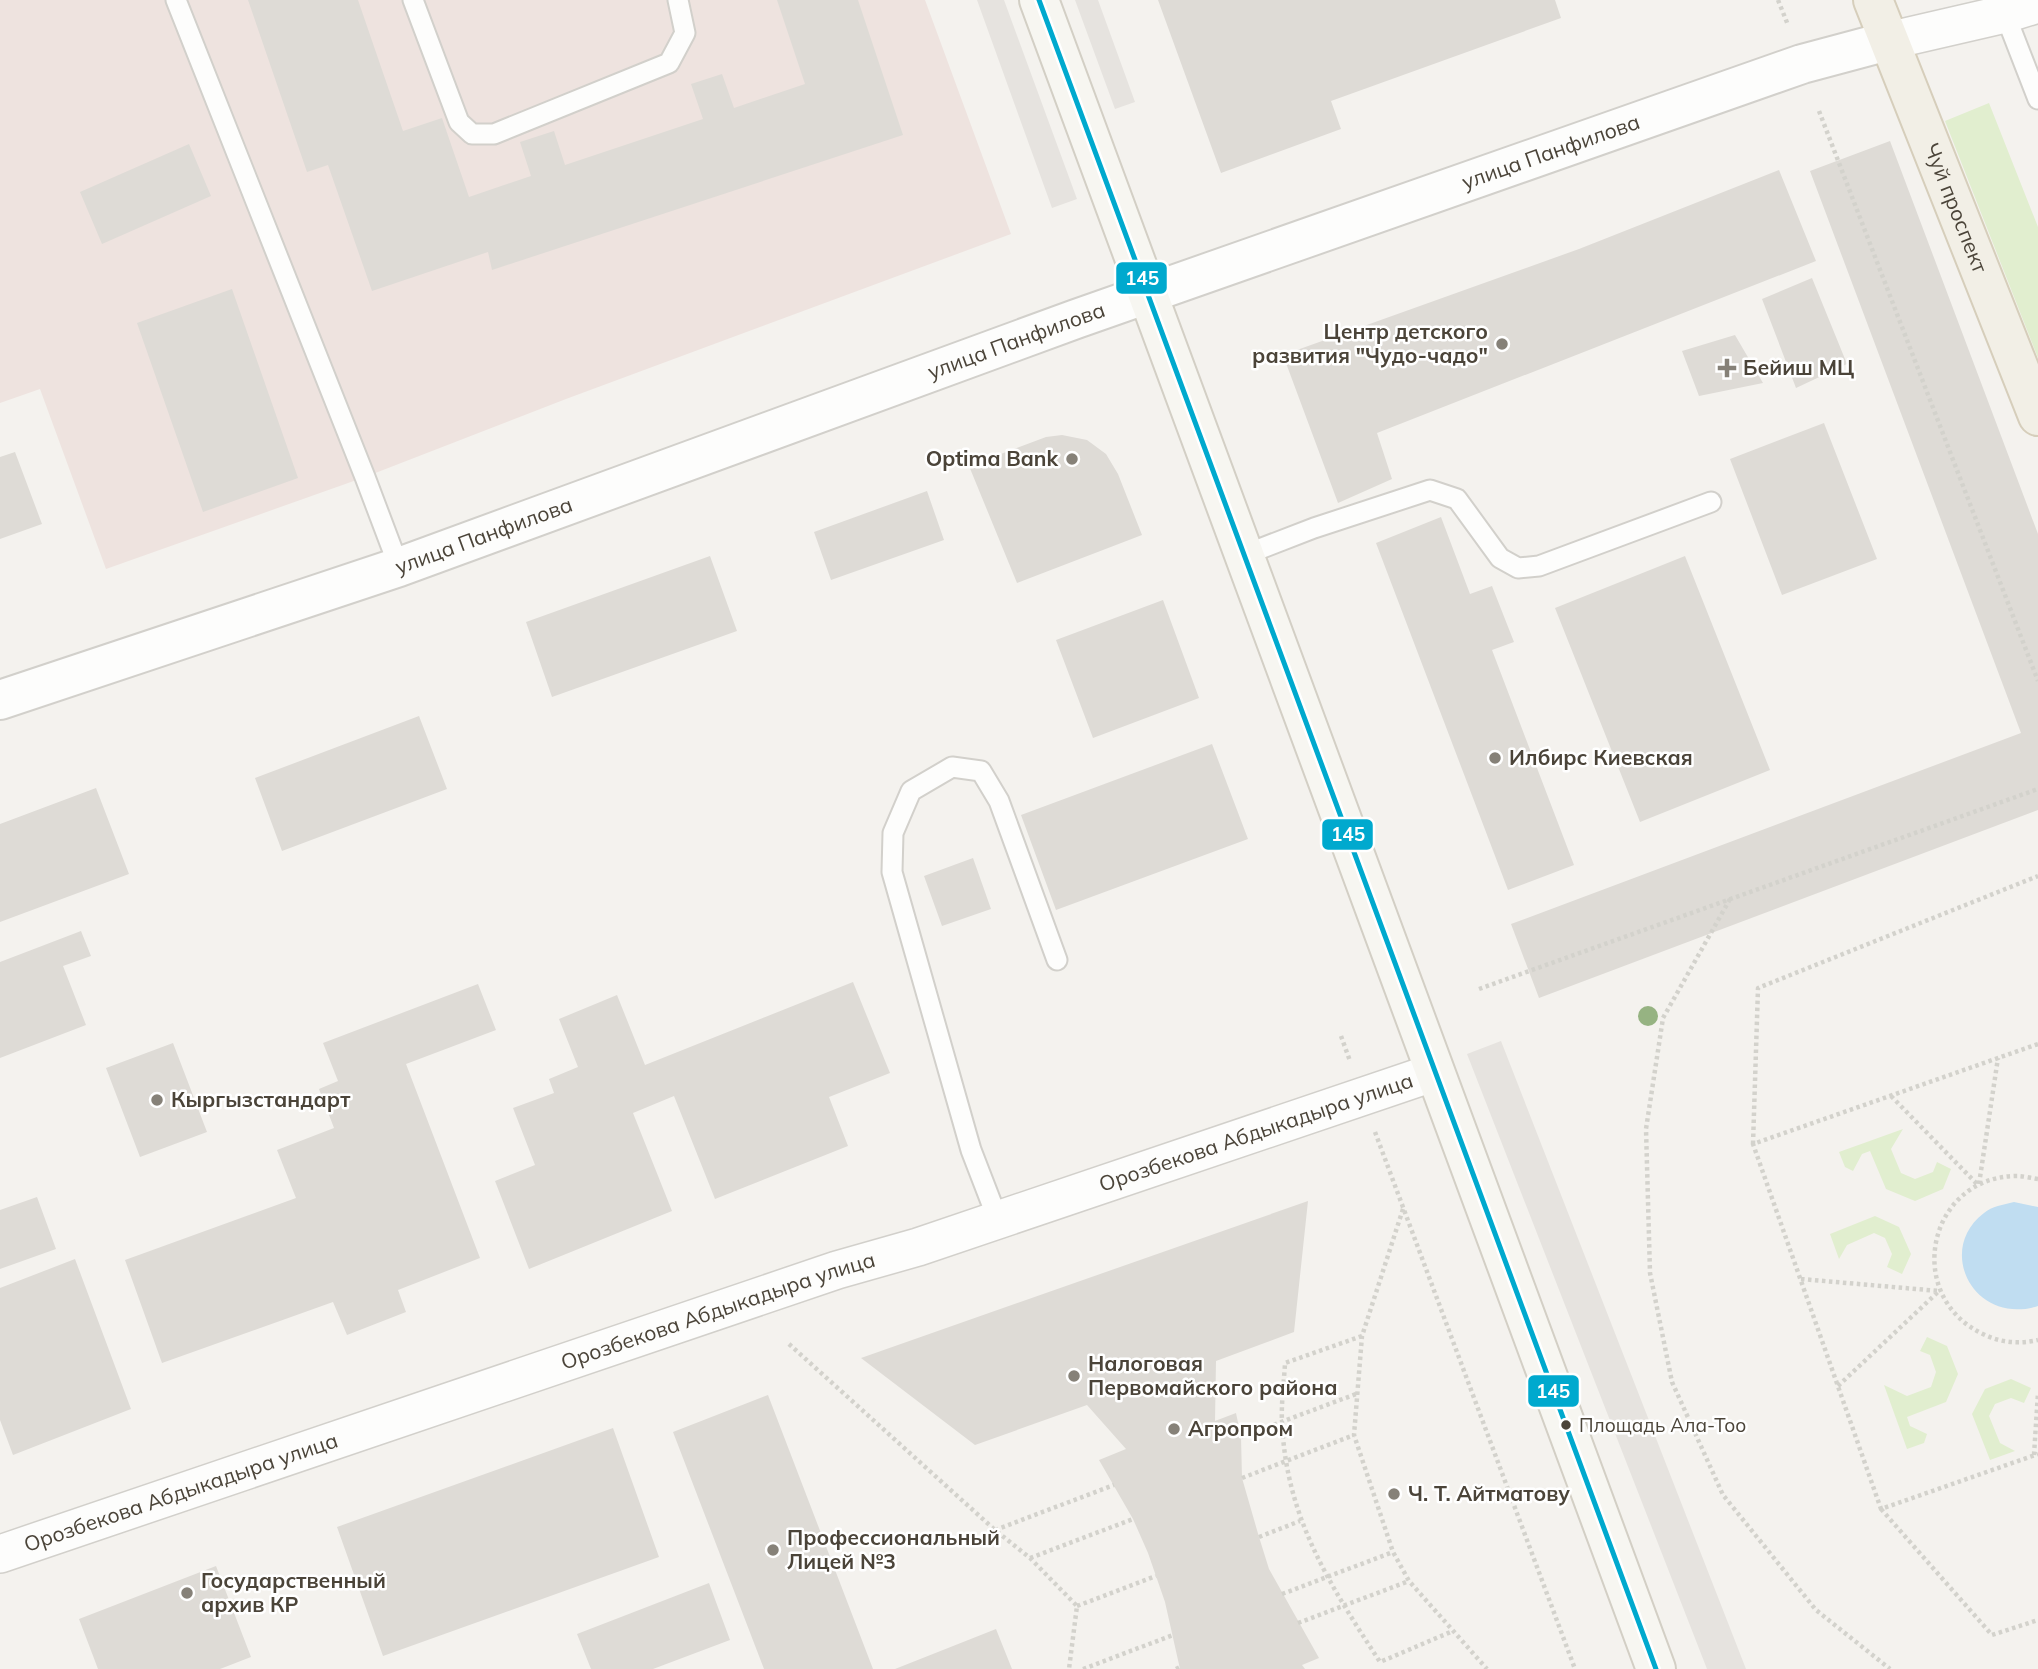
<svg xmlns="http://www.w3.org/2000/svg" width="2038" height="1669" viewBox="0 0 2038 1669" font-family="Mulish,sans-serif">
<style>
.medical{fill:#eee3df}
.green{fill:#e1eecf}
.parking{fill:#e6e3df}
.water{fill:#c0ddf1}
.building{fill:#dedbd6}
.lines{fill:none;stroke-linecap:round;stroke-linejoin:round}
.service-casing{stroke:#d2d0cb;stroke-width:23}
.minor-casing{stroke:#d2d0cb;stroke-width:40}
.tertiary-casing{stroke:#d2d0cb;stroke-width:42}
.secondary-casing{stroke:#d3cfc5;stroke-width:42}
.primary-casing{stroke:#d6cebb;stroke-width:42}
.path{stroke:#d3d2cc;stroke-width:4.5;stroke-dasharray:3.5 3.5;stroke-linecap:butt}
.service{stroke:#fdfdfc;stroke-width:19}
.minor{stroke:#fdfdfc;stroke-width:37}
.tertiary{stroke:#fdfdfc;stroke-width:38}
.secondary{stroke:#f7f6f1;stroke-width:38}
.primary{stroke:#f2efe6;stroke-width:38}
.bus-1-casing{stroke:#fff;stroke-width:10}
.bus-1{stroke:#00a9ce;stroke-width:5}
.tree{fill:#96b382}
.poi-dot{fill:#868178;stroke:#fff;stroke-width:2.5}
.bus-dot{fill:#4b4439;stroke:#fff;stroke-width:2.5}
.labels{text-anchor:middle;stroke-width:5;stroke-linejoin:round;paint-order:stroke}
.bus-label{font-size:19px;fill:#4b4439;stroke:#fff;text-anchor:start}
.street-label{font-size:21px;fill:#4b4439;stroke:#fff}
.poi-label{font-size:21px;font-weight:bold;fill:#4b4439;stroke:#fff;text-anchor:start}
.line-badge{stroke:#fff;stroke-width:2.5}
.badge-label{font-size:19px;text-anchor:middle;font-weight:bold;fill:#fff}
</style>
<rect width="100%" height="100%" fill="#f4f2ee"/>
<path class="medical" d="M 0,0 L 925,0 L 1011,234 L 566,399 L 365,477 L 106,569 L 40,389 L 0,403 Z"/>
<path class="green" d="M 1989,103 L 2038,227 L 2038,358 L 1945,121 Z
M 1903,1129 L 1891,1149 L 1901,1173 L 1915,1179 L 1933,1172 L 1937,1162 L 1951,1169 L 1943,1189 L 1915,1201 L 1886,1189 L 1870,1151 L 1862,1154 L 1853,1171 L 1845,1167 L 1839,1152 Z
M 1875,1216 L 1899,1227 L 1911,1254 L 1902,1274 L 1887,1267 L 1892,1254 L 1885,1238 L 1874,1233 L 1847,1245 L 1839,1259 L 1830,1234 Z
M 1927,1337 L 1947,1346 L 1958,1374 L 1946,1402 L 1907,1417 L 1910,1426 L 1927,1434 L 1924,1443 L 1907,1449 L 1884,1385 L 1907,1396 L 1931,1387 L 1936,1372 L 1930,1355 L 1920,1351 Z
M 2011,1379 L 2031,1388 L 2024,1403 L 2011,1398 L 1995,1404 L 1989,1416 L 2000,1443 L 2015,1451 L 1990,1460 L 1972,1414 L 1985,1389 Z"/>
<path class="parking" d="M 977,0 L 1004,0 L 1077,199 L 1052,208 Z
M 1075,0 L 1098,0 L 1135,102 L 1115,109 Z
M 1501,1041 L 1746,1669 L 1707,1669 L 1467,1054 Z"/>
<path class="water" d="M 2014,1202 L 2038,1207 L 2038,1306 C 1974,1326 1935,1250 1984,1213 C 1992,1206 2003,1205 2014,1202 Z"/>
<path class="building" d="M 248,0 L 358,0 L 403,131 L 442,118 L 469,197 L 531,176 L 520,142 L 554,131 L 565,165 L 703,119 L 691,84 L 722,74 L 734,108 L 805,84 L 777,0 L 858,0 L 903,135 L 492,270 L 488,252 L 372,291 L 328,165 L 307,172 Z
M 1158,0 L 1555,0 L 1561,18 L 1331,101 L 1341,129 L 1221,173 Z
M 1890,141 L 2038,534 L 2038,810 L 1539,998 L 1511,924 L 2021,733 L 1810,171 Z
M 189,144 L 211,196 L 102,244 L 80,192 Z
M 1779,170 L 1816,261 L 1377,433 L 1392,479 L 1338,503 L 1283,355 L 1579,249 Z
M 1812,278 L 1847,364 L 1796,388 L 1762,299 Z
M 232,289 L 298,478 L 203,512 L 137,323 Z
M 1735,335 L 1763,383 L 1699,396 L 1682,351 Z
M 1824,423 L 1877,559 L 1782,595 L 1730,459 Z
M 1062,435 L 1087,440 L 1106,454 L 1118,474 L 1142,535 L 1017,583 L 969,466 L 1046,437 Z
M 15,452 L 42,524 L 0,539 L 0,457 Z
M 927,491 L 944,540 L 831,580 L 814,532 Z
M 1441,517 L 1470,594 L 1492,586 L 1514,642 L 1492,650 L 1574,865 L 1508,890 L 1376,543 Z
M 710,556 L 737,631 L 552,697 L 526,622 Z
M 1685,556 L 1770,770 L 1640,822 L 1555,608 Z
M 1163,600 L 1199,698 L 1093,738 L 1056,640 Z
M 419,716 L 447,789 L 282,851 L 255,778 Z
M 1212,744 L 1248,839 L 1056,910 L 1021,815 Z
M 96,788 L 129,874 L 0,922 L 0,824 Z
M 973,858 L 991,909 L 942,926 L 924,876 Z
M 81,931 L 91,956 L 63,966 L 86,1025 L 0,1058 L 0,962 Z
M 853,982 L 890,1073 L 829,1097 L 848,1146 L 715,1199 L 674,1096 L 633,1113 L 672,1211 L 529,1269 L 495,1181 L 535,1165 L 513,1108 L 554,1093 L 549,1079 L 578,1067 L 559,1019 L 617,995 L 645,1065 Z
M 478,984 L 496,1030 L 406,1064 L 480,1258 L 398,1290 L 406,1312 L 347,1335 L 333,1302 L 162,1363 L 125,1260 L 296,1198 L 277,1150 L 334,1128 L 319,1089 L 338,1081 L 323,1043 Z
M 173,1043 L 207,1132 L 140,1157 L 106,1068 Z
M 37,1197 L 56,1249 L 0,1269 L 0,1210 Z
M 1308,1201 L 1294,1332 L 1216,1361 L 1215,1421 L 1236,1413 L 1241,1437 L 1242,1478 L 1259,1537 L 1269,1569 L 1319,1658 L 1302,1665 L 1305,1669 L 1180,1669 L 1165,1602 L 1148,1553 L 1133,1519 L 1099,1460 L 1126,1449 L 1087,1405 L 975,1445 L 861,1358 Z
M 75,1259 L 131,1409 L 13,1455 L 0,1420 L 0,1288 Z
M 768,1395 L 873,1669 L 764,1669 L 673,1432 Z
M 613,1428 L 659,1557 L 383,1656 L 337,1527 Z
M 216,1566 L 251,1657 L 220,1669 L 98,1669 L 79,1619 Z
M 709,1583 L 730,1640 L 653,1669 L 591,1669 L 577,1634 Z
M 996,1629 L 1012,1669 L 895,1669 Z"/>
<g class="lines">
<defs>
<path id="service" d="M 176,0 L 365,477 L 399,567
M 413,0 L 459,122 L 472,134 L 494,134 L 669,63 L 685,33 L 678,0
M 2005,14 L 2038,99
M 1244,555 L 1314,528 L 1430,490 L 1457,499 L 1500,558 L 1518,568 L 1539,566 L 1711,502
M 998,1220 L 971,1150 L 892,872 L 893,833 L 911,791 L 952,767 L 981,771 L 999,801 L 1057,960"/>
<g id="minor">
<path d="M 1888,41 L 2005,14 L 2038,4"/>
<path id="s1" d="M 0,1554 L 837,1270 L 918,1247 L 1435,1072"/>
</g>
<g id="tertiary">
<path id="s2" d="M 0,700 L 399,567 L 1076,319 L 1802,64 L 1888,41"/>
</g>
<path id="secondary" d="M 1039,0 L 1656,1669"/>
<g id="primary">
<path id="s3" d="M 1873,0 L 2038,416"/>
</g>
</defs>
<use href="#service" class="service-casing"/>
<use href="#minor" class="minor-casing"/>
<use href="#tertiary" class="tertiary-casing"/>
<use href="#secondary" class="secondary-casing"/>
<use href="#primary" class="primary-casing"/>
<path class="path" d="M 1778,0 L 1788,25
M 1819,111 L 2038,681
M 1730,899 L 1663,1018 L 1646,1129 L 1650,1273 L 1672,1382 L 1723,1495 L 1816,1610 L 1890,1669
M 1479,989 L 2038,789
M 1341,1036 L 1350,1061
M 2038,1044 L 1753,1144 L 1881,1509 L 2038,1454
M 1891,1096 L 1978,1185
M 1375,1132 L 1575,1669
M 1753,1144 L 1758,988 L 2038,876
M 2038,1179 C 2031,1178 2023,1176 2017,1176 C 1927,1176 1902,1298 1985,1335 C 2002,1343 2020,1344 2038,1340
M 1979,1184 L 1998,1058
M 1403,1209 L 1362,1336 L 1354,1435 L 1393,1552 L 1409,1581 L 1487,1669
M 1801,1279 L 1939,1291
M 1362,1336 L 1285,1363 C 1284,1383 1281,1403 1282,1422 C 1286,1518 1330,1585 1380,1662 L 1453,1631
M 789,1344 L 995,1530 L 1030,1558 L 1077,1606 L 1069,1669
M 1838,1386 L 1939,1291
M 1241,1437 L 1356,1394
M 2034,1455 L 2038,1393
M 1242,1478 L 1354,1435
M 1881,1509 L 1992,1635 L 2038,1620
M 995,1530 L 1114,1485
M 1259,1537 L 1300,1521
M 1030,1558 L 1133,1519
M 1282,1594 L 1393,1552
M 1077,1606 L 1156,1576
M 1298,1623 L 1409,1581
M 1083,1669 L 1173,1635
M 1176,1669 L 1180,1667"/>
<use href="#service" class="service"/>
<use href="#minor" class="minor"/>
<use href="#tertiary" class="tertiary"/>
<use href="#secondary" class="secondary"/>
<use href="#primary" class="primary"/>
<defs>
<path id="bus-1" d="M 1039,0 L 1656,1669"/>
</defs>
<use href="#bus-1" class="bus-1-casing"/>
<use href="#bus-1" class="bus-1"/>
</g>
<circle class="tree" cx="1648" cy="1016" r="10"/>
<g class="poi-dot">
<circle cx="1502" cy="344" r="7"/>
<path d="M1723.5 357.5h7v7h7v7h-7v7h-7v-7h-7v-7h7z"/>
<circle cx="1072" cy="459" r="7"/>
<circle cx="1495" cy="758" r="7"/>
<circle cx="157" cy="1100" r="7"/>
<circle cx="1074" cy="1376" r="7"/>
<circle cx="1174" cy="1429" r="7"/>
<circle cx="1394" cy="1494" r="7"/>
<circle cx="773" cy="1550" r="7"/>
<circle cx="187" cy="1593" r="7"/>
</g>
<circle class="bus-dot" cx="1566" cy="1425" r="6"/>
<g class="labels">
<g class="bus-label">
<text x="1579" y="1432">Площадь Ала-Тоо</text>
</g>
<g class="street-label">
<text dy="7" stroke="none"><textPath href="#s2" startOffset="1645">улица Панфилова</textPath></text>
<text dy="7" stroke="none"><textPath href="#s3" startOffset="224">Чуй проспект</textPath></text>
<text dy="7" stroke="none"><textPath href="#s2" startOffset="1078">улица Панфилова</textPath></text>
<text dy="7" stroke="none"><textPath href="#s2" startOffset="511">улица Панфилова</textPath></text>
<text dy="7" stroke="none"><textPath href="#s1" startOffset="1325">Орозбекова Абдыкадыра улица</textPath></text>
<text dy="7" stroke="none"><textPath href="#s1" startOffset="758">Орозбекова Абдыкадыра улица</textPath></text>
<text dy="7" stroke="none"><textPath href="#s1" startOffset="191">Орозбекова Абдыкадыра улица</textPath></text>
</g>
<g class="poi-label">
<text x="1488" y="339" text-anchor="end">Центр детского<tspan x="1488" dy="24">развития "Чудо-чадо"</tspan></text>
<text x="1743" y="375">Бейиш МЦ</text>
<text x="1058" y="466" text-anchor="end">Optima Bank</text>
<text x="1509" y="765">Илбирс Киевская</text>
<text x="171" y="1107">Кыргызстандарт</text>
<text x="1088" y="1371">Налоговая<tspan x="1088" dy="24">Первомайского района</tspan></text>
<text x="1188" y="1436">Агропром</text>
<text x="1408" y="1501">Ч. Т. Айтматову</text>
<text x="787" y="1545">Профессиональный<tspan x="787" dy="24">Лицей №3</tspan></text>
<text x="201" y="1588">Государственный<tspan x="201" dy="24">архив КР</tspan></text>
</g>
</g>
<g class="line-badge">
<rect x="1115" y="261" width="53" height="34" rx="7" fill="#00a9ce"/>
<rect x="1321" y="818" width="53" height="33" rx="7" fill="#00a9ce"/>
<rect x="1527" y="1374" width="53" height="34" rx="7" fill="#00a9ce"/>
</g>
<g class="badge-label">
<text x="1142" y="285">145</text>
<text x="1348" y="841">145</text>
<text x="1553" y="1398">145</text>
</g>
</svg>
